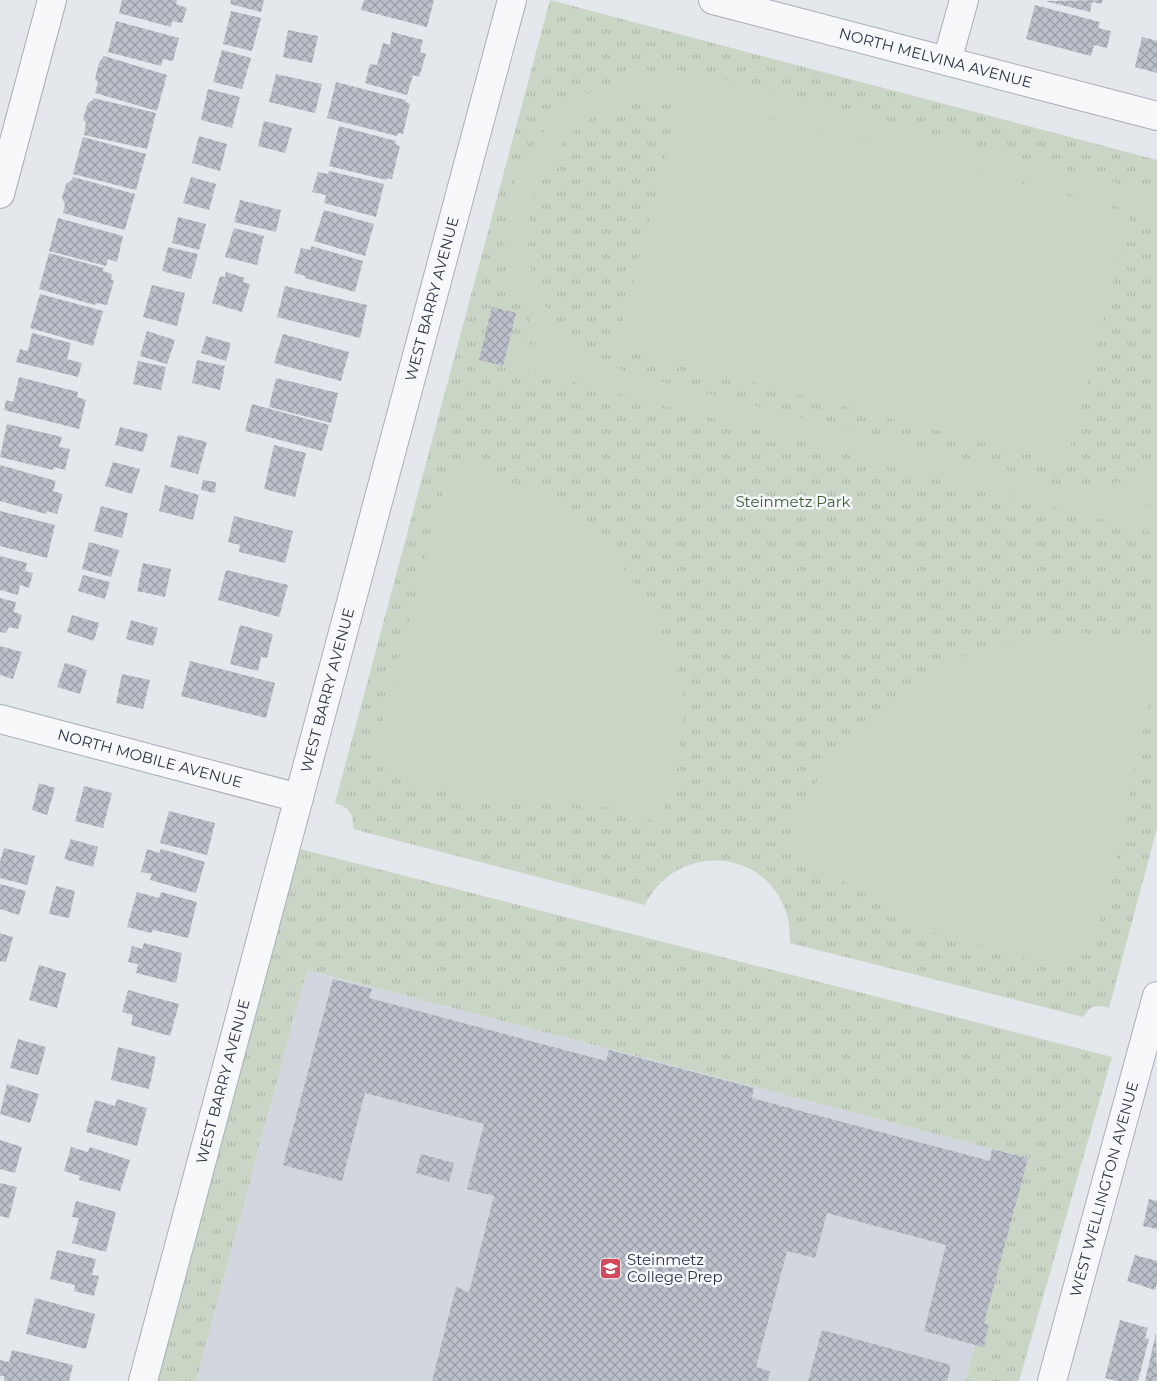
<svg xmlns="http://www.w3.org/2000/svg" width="1157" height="1381" viewBox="0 0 1157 1381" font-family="Montserrat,sans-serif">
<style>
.built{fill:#d2d6de}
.grass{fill:url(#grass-tufts)}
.pitch{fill:#c9d6c5}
.building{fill:url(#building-cross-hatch)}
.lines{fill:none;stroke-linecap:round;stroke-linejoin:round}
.minor-casing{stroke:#a9aeb7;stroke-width:30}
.minor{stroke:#f7f8fa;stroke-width:28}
.labels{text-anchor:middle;stroke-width:5;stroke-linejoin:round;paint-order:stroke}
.street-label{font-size:15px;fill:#2b3445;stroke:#f4f6f9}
.park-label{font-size:15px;fill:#3f6138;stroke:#f4f6f9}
.poi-label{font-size:15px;fill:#2b3445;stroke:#f4f6f9;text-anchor:start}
</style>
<defs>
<pattern id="grass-tufts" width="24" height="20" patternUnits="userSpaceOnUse" patternTransform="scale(1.25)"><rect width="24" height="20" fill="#c9d6c5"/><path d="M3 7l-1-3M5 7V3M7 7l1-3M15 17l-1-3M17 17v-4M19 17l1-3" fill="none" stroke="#adb8ab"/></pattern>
<pattern id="building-cross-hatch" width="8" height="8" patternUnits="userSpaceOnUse" patternTransform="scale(1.25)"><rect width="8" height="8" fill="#bbc0ca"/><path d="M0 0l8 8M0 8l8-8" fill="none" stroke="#989da6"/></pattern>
</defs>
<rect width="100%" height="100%" fill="#e4e7ec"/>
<path class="built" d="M 307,970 L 1028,1158 L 965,1381 L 196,1381 Z"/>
<path class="grass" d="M 550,0 L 1157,160 L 1157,828 L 1109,1008 C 1096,1004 1090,1006 1083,1017 L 790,943 C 790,933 790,922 786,912 C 764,846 675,843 645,905 L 353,829 C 354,814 349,807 335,803 Z
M 296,848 L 1112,1057 L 1019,1381 L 965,1381 L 1028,1158 L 307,970 L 196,1381 L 153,1381 Z"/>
<path class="pitch" d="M 669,69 L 703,74 L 1157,194 L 1157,221 L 1127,209 L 693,98 L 1131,213 L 1066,464 L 616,347 L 681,96 C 654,95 628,100 603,112 C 538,144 510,230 540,295 C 547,308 554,322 565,333 C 582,352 606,364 629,373 L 1052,483 C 1089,490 1124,486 1157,467 L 1157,493 L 1137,502 L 1157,507 L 1157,534 L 508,365 L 515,340 L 550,349 C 525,318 507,283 504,243 C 503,228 507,212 510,198 C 525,142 563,99 618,80 C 634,74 652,71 669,69 Z
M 452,460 L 469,464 L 557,502 L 616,557 L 653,611 L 678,670 L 685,710 L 675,769 L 660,823 L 614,808 L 562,803 L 493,804 L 389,777 L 373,754 Z
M 1081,633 L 1157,640 L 1157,671 L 1129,794 L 1130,805 L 1093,948 L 1057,967 L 925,930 L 806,859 L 782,851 L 806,797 L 850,735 L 903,689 L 964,656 L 1024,639 Z"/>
<path class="building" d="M 122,0 L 177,0 L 176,4 L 187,8 L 182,23 L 172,21 L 171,27 L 119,13 Z
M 231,0 L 264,0 L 261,12 L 230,4 Z
M 364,0 L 434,0 L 427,27 L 361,10 Z
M 1103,0 L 1101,4 L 1092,2 L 1090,12 L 1045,1 Z
M 1035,5 L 1100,22 L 1098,28 L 1111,31 L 1107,48 L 1094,45 L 1091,56 L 1026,39 Z
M 231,11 L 261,18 L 252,51 L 223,44 Z
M 116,21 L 179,38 L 173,61 L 163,59 L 161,66 L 108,52 Z
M 288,30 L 318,36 L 312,63 L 283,57 Z
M 392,32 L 423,40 L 420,52 L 426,54 L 419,77 L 413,75 L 407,95 L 365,83 L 370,64 L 377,65 L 383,43 L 390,45 Z
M 1142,37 L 1157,41 L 1157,73 L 1135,67 Z
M 222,50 L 251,58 L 242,89 L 213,82 Z
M 104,56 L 167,75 L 157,111 L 95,93 L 98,82 L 95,79 L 99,63 Z
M 276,74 L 322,84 L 315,113 L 269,102 Z
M 336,82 L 405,100 L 406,102 L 410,104 L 403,134 L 398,133 L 397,136 L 327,118 Z
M 208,89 L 240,97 L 232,128 L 201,120 Z
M 93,98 L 156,113 L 147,149 L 84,135 L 86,123 L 83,119 L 88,103 L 93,100 Z
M 264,121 L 292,128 L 285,153 L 258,146 Z
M 339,126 L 396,141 L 395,144 L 400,146 L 392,179 L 387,178 L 386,180 L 329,166 Z
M 199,136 L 227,144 L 220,171 L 192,163 Z
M 83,137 L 146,154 L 136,190 L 73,174 Z
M 329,171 L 384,184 L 376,217 L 324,203 L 326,195 L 312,192 L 318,172 L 328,174 Z
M 73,177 L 135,194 L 125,230 L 63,213 L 65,204 L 62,198 L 66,184 L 72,180 Z
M 191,177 L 216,184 L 209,210 L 183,203 Z
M 240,200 L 281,210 L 276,232 L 234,222 Z
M 324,210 L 374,224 L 365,256 L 314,241 Z
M 178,217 L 206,224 L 199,250 L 172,243 Z
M 58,218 L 123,236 L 117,262 L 108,259 L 106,266 L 49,251 Z
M 234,228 L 264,236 L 257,265 L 225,257 Z
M 311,246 L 363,261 L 355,292 L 305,278 L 306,276 L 294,273 L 301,248 L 311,250 Z
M 168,247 L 198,254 L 191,279 L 162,271 Z
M 49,253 L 104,268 L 103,271 L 112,274 L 111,280 L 114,280 L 107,305 L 96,303 L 95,305 L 39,289 Z
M 226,272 L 245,278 L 243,282 L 250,284 L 242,312 L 212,303 L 220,276 L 225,277 Z
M 152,285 L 185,293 L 177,326 L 143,317 Z
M 285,286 L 367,305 L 360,338 L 277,317 Z
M 40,294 L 103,311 L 93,346 L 30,328 Z
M 492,307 L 516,313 L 503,366 L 479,360 Z
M 147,331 L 175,340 L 167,364 L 140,356 Z
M 32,333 L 71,343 L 67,359 L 82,363 L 78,377 L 16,362 L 20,349 L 28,351 Z
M 283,334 L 349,352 L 341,381 L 274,363 Z
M 206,336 L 231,343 L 226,361 L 201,353 Z
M 197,360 L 225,366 L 220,390 L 192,383 Z
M 138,361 L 166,367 L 161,390 L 133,384 Z
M 19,377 L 78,392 L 77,397 L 86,400 L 79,429 L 4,410 L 6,400 L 13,402 Z
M 276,378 L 338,393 L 331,423 L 269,407 Z
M 252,404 L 329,425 L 322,451 L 245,431 Z
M 7,424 L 62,437 L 59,447 L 70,449 L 65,470 L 54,467 L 53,470 L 0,457 Z
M 120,427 L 148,434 L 143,452 L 115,445 Z
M 178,435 L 207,442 L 198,474 L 170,467 Z
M 274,445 L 306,453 L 295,497 L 264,489 Z
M 113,462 L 140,469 L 132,494 L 105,486 Z
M 0,465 L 56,481 L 53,491 L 63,494 L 57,514 L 47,511 L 46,514 L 0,501 Z
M 203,480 L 216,482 L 215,493 L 201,490 Z
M 165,485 L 199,495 L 193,520 L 159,511 Z
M 101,506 L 128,513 L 122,538 L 94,531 Z
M 0,511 L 55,525 L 47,558 L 0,546 Z
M 234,516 L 293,531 L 285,563 L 239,552 L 240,545 L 228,542 Z
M 89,542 L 119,550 L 111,577 L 82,569 Z
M 0,556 L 27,563 L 25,571 L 33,573 L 29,588 L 20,585 L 18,595 L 0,590 Z
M 143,563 L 171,569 L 165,597 L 137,591 Z
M 226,570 L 288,585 L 279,617 L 218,600 Z
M 83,575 L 110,582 L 105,599 L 78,591 Z
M 0,598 L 16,602 L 14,612 L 22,615 L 18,629 L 9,627 L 6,633 L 0,632 Z
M 72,615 L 99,623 L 94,641 L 67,632 Z
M 131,620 L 158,628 L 153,646 L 126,639 Z
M 240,625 L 273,634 L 267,658 L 261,657 L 258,671 L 230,664 Z
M 0,646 L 22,652 L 13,679 L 0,675 Z
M 190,661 L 275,683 L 266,718 L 181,696 Z
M 65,663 L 87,670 L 80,694 L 57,687 Z
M 122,674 L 150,680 L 143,709 L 116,703 Z
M 39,783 L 55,788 L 47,815 L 32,810 Z
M 84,786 L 112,793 L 103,828 L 75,821 Z
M 169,811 L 215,823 L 207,855 L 160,843 Z
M 71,839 L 98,847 L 93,867 L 64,859 Z
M 4,848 L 35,856 L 27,885 L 0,878 L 0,862 Z
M 147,849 L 159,853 L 161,849 L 205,862 L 196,893 L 150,880 L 152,874 L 141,872 Z
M 0,884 L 26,891 L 19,915 L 0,909 Z
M 56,886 L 75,891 L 69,918 L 49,914 Z
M 137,892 L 159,898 L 161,892 L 197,902 L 188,938 L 153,930 L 151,933 L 127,927 Z
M 0,933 L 13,937 L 6,962 L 0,961 Z
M 144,943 L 182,953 L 176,983 L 136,973 L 138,964 L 128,962 L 132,946 L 142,949 Z
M 39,965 L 66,973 L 57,1008 L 29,1000 Z
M 333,979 L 372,989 L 369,998 L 606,1061 L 609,1050 L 754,1088 L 752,1098 L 990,1161 L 992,1149 L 1028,1158 L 984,1323 L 989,1325 L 983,1347 L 924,1331 L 946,1245 L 827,1213 L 815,1258 L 787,1251 L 756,1367 L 770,1371 L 768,1381 L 432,1381 L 456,1287 L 469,1292 L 494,1196 L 467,1189 L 484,1124 L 365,1093 L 342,1181 L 283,1165 Z
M 128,990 L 179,1004 L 170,1036 L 131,1025 L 133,1015 L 122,1012 Z
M 18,1039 L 46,1047 L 38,1075 L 10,1068 Z
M 118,1047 L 156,1057 L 149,1089 L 111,1080 Z
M 7,1084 L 39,1094 L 30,1123 L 0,1114 Z
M 117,1099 L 147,1108 L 137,1146 L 86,1132 L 95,1100 L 115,1106 Z
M 0,1140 L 22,1147 L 15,1173 L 0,1169 Z
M 71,1147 L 88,1152 L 90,1147 L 130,1160 L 120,1191 L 79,1180 L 80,1176 L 64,1171 Z
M 421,1154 L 454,1163 L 449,1182 L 416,1173 Z
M 0,1183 L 17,1187 L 9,1218 L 0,1216 Z
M 1149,1199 L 1157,1201 L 1157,1229 L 1143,1226 Z
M 76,1201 L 116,1212 L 106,1252 L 72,1243 L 79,1218 L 72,1217 Z
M 57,1250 L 96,1259 L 92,1275 L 99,1276 L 94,1296 L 74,1291 L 75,1285 L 50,1279 Z
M 1135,1255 L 1157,1261 L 1157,1283 L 1155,1290 L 1127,1281 Z
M 35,1298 L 95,1314 L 86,1349 L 26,1334 Z
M 1120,1320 L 1148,1328 L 1145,1338 L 1149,1339 L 1138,1381 L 1117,1381 L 1105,1378 Z
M 822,1330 L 951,1365 L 947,1381 L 808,1381 Z
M 1156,1333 L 1157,1381 L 1145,1381 Z
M 12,1350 L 73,1365 L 69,1381 L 4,1381 L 4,1376 L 0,1376 L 0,1360 L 9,1362 Z"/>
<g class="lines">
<defs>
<g id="minor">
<path id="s1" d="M 713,0 L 1157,116"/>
<path d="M 947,61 L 964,0"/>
<path d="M 0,194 L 52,0"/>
<path id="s2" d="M 0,719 L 299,798"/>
<path id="s3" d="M 143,1381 L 512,0"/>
<path id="s4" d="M 1052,1381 L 1157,996"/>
</g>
</defs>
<use href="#minor" class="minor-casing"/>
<use href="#minor" class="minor"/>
</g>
<defs>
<symbol id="school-square" viewBox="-11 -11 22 22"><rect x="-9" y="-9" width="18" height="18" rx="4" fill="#d1495b" stroke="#f4f6f9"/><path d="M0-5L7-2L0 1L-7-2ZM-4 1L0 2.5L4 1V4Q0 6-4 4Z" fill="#fff"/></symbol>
</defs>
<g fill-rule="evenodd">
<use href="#school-square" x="598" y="1256" width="25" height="25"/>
</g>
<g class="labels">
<g class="street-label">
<text dy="5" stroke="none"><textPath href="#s1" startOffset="230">NORTH MELVINA AVENUE</textPath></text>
<text dy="5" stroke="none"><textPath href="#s3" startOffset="1120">WEST BARRY AVENUE</textPath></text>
<text dy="5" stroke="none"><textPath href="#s3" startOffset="715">WEST BARRY AVENUE</textPath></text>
<text dy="5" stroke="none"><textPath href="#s2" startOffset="155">NORTH MOBILE AVENUE</textPath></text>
<text dy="5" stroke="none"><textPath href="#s3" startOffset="310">WEST BARRY AVENUE</textPath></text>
<text dy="5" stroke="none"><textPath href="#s4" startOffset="199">WEST WELLINGTON AVENUE</textPath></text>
</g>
<g class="park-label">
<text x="793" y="507">Steinmetz Park</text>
</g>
<g class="poi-label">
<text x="627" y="1265">Steinmetz<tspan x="627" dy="17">College Prep</tspan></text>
</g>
</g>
</svg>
